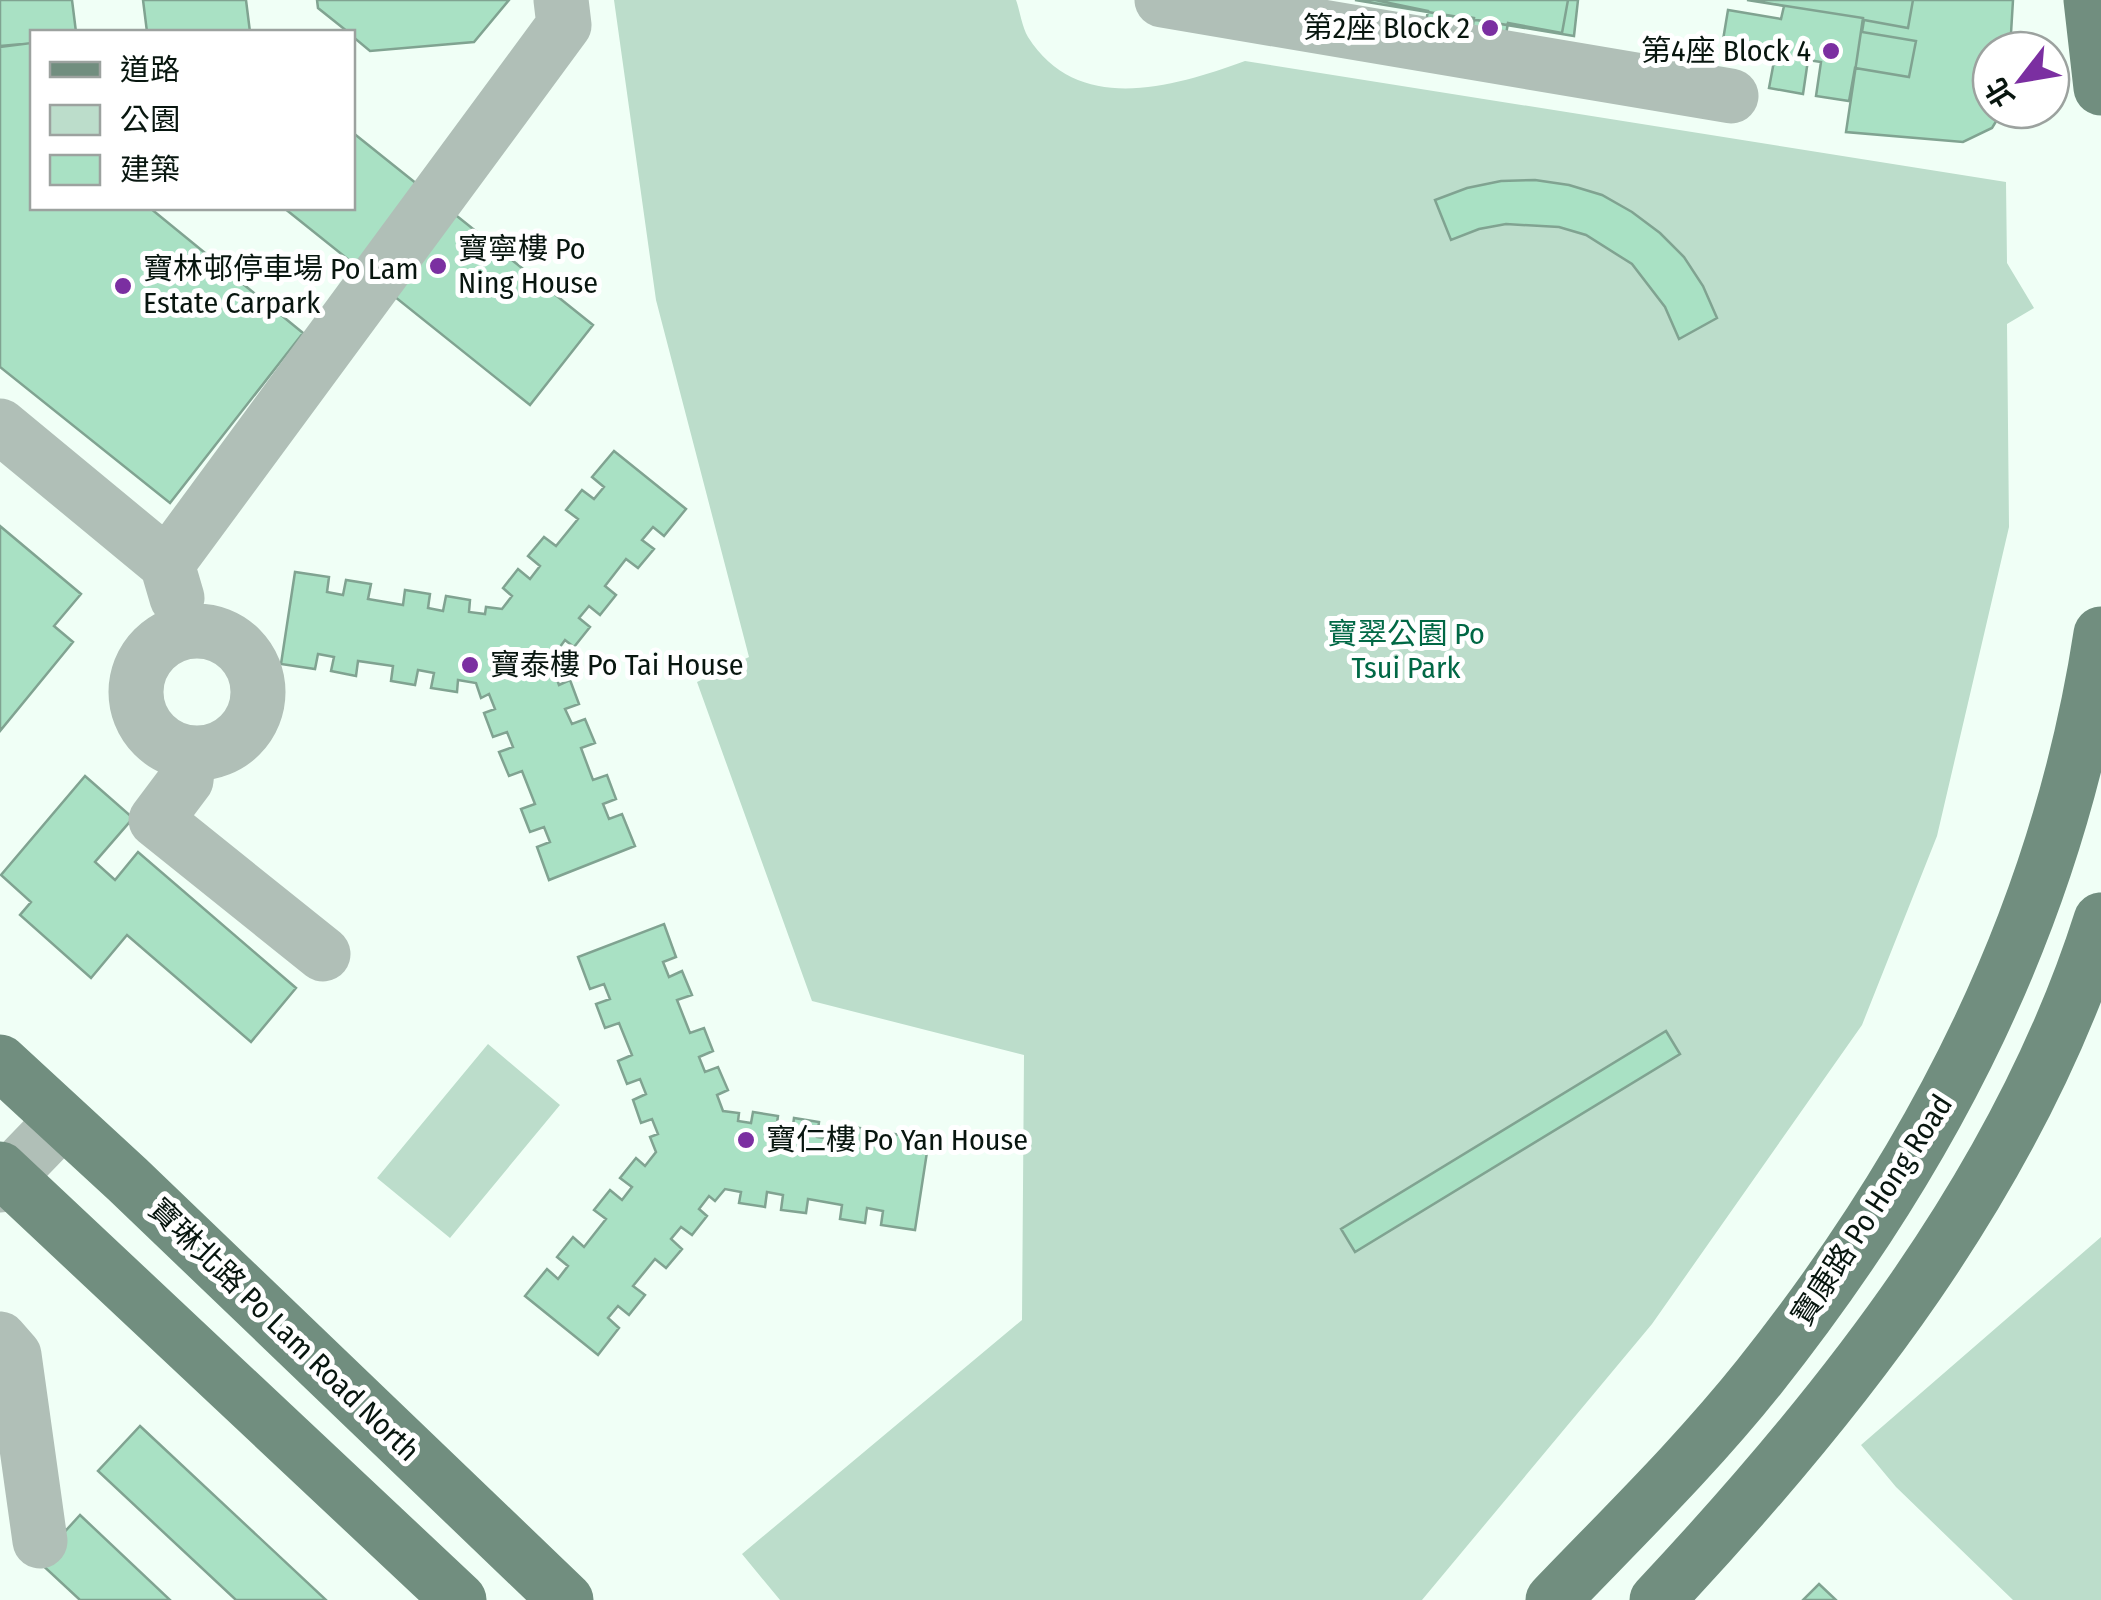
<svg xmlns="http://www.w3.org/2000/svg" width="2101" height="1600" viewBox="0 0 2101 1600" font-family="'Fira Sans Condensed','Noto Sans TC',sans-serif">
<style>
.green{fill:#bcddcb}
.building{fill:#a9e1c4;stroke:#80a391;stroke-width:2.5}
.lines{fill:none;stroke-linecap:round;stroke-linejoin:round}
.minor{stroke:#b0bfb7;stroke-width:55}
.major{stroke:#718e7f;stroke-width:55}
.poi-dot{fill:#7b2fa1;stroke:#fff;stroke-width:4}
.labels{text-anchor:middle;stroke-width:10;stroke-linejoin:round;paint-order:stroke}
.poi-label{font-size:30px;fill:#08160f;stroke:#fff;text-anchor:start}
.park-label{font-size:30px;fill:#016845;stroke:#fff}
.street-label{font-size:30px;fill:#08160f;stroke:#fff}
</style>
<rect width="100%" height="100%" fill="#f0fff6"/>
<path class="green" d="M 614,0 L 1016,0 C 1020,11 1022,27 1028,37 C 1078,116 1173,87 1245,61 L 2006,182 L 2007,263 L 2034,308 L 2007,324 L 2009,527 L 1937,836 L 1862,1025 L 1652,1324 L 1422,1600 L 780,1600 L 742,1554 L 1022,1320 L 1024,1055 L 812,1001 L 697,682 L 749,657 L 656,300 Z
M 488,1044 L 560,1105 L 450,1238 L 377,1178 Z
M 2101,1237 L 2101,1600 L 2013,1600 L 1896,1487 L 1861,1445 Z"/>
<path class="building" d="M 0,0 L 72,0 L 76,32 L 32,32 L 32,43 L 0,47 Z
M 143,0 L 246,0 L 250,32 L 147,32 Z
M 317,0 L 509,0 L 474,42 L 370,51 L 352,36 L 352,32 L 348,32 L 318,8 Z
M 1355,0 L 1578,0 L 1574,36 Z
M 1375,0 L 1568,0 L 1562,33 L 1508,23 L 1502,57 L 1469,51 L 1474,18 L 1462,16 L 1456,49 L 1422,43 L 1428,11 Z
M 1747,0 L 2013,0 L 2010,50 L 1991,50 L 1991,110 L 2003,110 L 1992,128 L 1963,142 L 1846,132 L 1863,18 Z
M 1750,0 L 1913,0 L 1908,28 L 1864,20 L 1862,32 L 1916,41 L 1909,77 L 1855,68 L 1849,101 L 1816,96 L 1821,62 L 1808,60 L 1803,94 L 1769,88 L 1775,56 L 1722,46 L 1728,10 L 1781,19 L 1784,6 Z
M 32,43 L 32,208 L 150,208 L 303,333 L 170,503 L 0,367 L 0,46 Z
M 352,132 L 593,325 L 530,405 L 284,208 L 352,208 Z
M 1535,180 L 1569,185 L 1602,195 L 1632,212 L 1660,233 L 1684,257 L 1703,286 L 1717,318 L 1679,339 L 1665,307 L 1632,264 L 1586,235 L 1559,227 L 1506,224 L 1479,229 L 1451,240 L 1435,200 L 1467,188 L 1501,181 Z
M 614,451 L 686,509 L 664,536 L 653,527 L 642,540 L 654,549 L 638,568 L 626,559 L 605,586 L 616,595 L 600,615 L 589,606 L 579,618 L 590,627 L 574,647 L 565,640 L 557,651 L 563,656 L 553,668 L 559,685 L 570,680 L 579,704 L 565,709 L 572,724 L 585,719 L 595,743 L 581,748 L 593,780 L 607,775 L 616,799 L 603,804 L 609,819 L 622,814 L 635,846 L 549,880 L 537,847 L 550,842 L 544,827 L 530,832 L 521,809 L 535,804 L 522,771 L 509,776 L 499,752 L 513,747 L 507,732 L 493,737 L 484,713 L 495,709 L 489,694 L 481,698 L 476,683 L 458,680 L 457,692 L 431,688 L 434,673 L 418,670 L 415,685 L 391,681 L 393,666 L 358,661 L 356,676 L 331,671 L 334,657 L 318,654 L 315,669 L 281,664 L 295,572 L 329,577 L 327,592 L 343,595 L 346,580 L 371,584 L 368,599 L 403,605 L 405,590 L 430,594 L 428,608 L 443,611 L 446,596 L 470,600 L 469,612 L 485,614 L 486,607 L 502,609 L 512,596 L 503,588 L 518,569 L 530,579 L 540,566 L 528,556 L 544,537 L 556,546 L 578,519 L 566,510 L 582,490 L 594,499 L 604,487 L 592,477 Z
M 0,526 L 81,594 L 54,626 L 73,642 L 0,731 Z
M 85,776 L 133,818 L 95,862 L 115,880 L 138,852 L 296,988 L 251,1042 L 127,935 L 91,978 L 20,915 L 31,902 L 1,875 Z
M 664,924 L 676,957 L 663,962 L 669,977 L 682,971 L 692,995 L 677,1000 L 690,1033 L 704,1028 L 713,1051 L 699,1057 L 705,1072 L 718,1067 L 728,1090 L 717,1095 L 723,1111 L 739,1113 L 738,1121 L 751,1123 L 753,1112 L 778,1116 L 776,1130 L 792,1133 L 794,1118 L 819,1122 L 817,1137 L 851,1142 L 853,1127 L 879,1131 L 876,1146 L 893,1148 L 894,1134 L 929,1139 L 915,1230 L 881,1225 L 883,1211 L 867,1208 L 865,1223 L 840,1219 L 842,1205 L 808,1199 L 806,1213 L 781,1210 L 783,1195 L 767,1192 L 765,1207 L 739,1203 L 741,1192 L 725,1189 L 715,1201 L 709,1196 L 699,1209 L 707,1216 L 692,1235 L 681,1227 L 671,1239 L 682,1249 L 666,1268 L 655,1259 L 633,1286 L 645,1295 L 629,1315 L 618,1306 L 608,1318 L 619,1328 L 598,1355 L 525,1296 L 547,1269 L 558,1279 L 568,1266 L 557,1257 L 573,1237 L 584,1247 L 606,1219 L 594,1210 L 610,1190 L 622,1200 L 632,1187 L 620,1178 L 636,1158 L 645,1166 L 656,1152 L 650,1137 L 658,1134 L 652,1119 L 641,1123 L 633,1100 L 646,1094 L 640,1079 L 627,1084 L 618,1061 L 632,1055 L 619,1023 L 605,1028 L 596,1004 L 610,999 L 604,984 L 590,989 L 578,957 Z
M 1666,1031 L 1680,1054 L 1355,1252 L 1341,1229 Z
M 140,1426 L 326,1600 L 236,1600 L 98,1471 Z
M 80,1515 L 170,1600 L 80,1600 L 38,1561 Z
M 1819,1584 L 1836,1600 L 1803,1600 Z"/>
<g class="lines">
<path class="minor" d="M 1162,0 L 1731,96
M 0,426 L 167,564 L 177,598
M 167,564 L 564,25 L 561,0
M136 692a61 61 0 1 1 122 0a61 61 0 1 1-122 0Z
M 189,754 L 186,780 L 156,820 L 323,954
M 0,1185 L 62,1121
M 0,1339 L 14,1355 L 40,1541"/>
<path class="major" d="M 2091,0 L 2101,88
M 0,1062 L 128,1180 L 566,1600
M 0,1169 L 459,1600
M 1553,1600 C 1623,1527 1696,1456 1759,1377 C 1934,1157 2058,915 2101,634
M 1657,1600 C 1841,1404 2018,1181 2101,920"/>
</g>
<g class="poi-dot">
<circle cx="1490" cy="28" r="10"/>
<circle cx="1831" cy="51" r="10"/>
<circle cx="438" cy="266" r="10"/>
<circle cx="123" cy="286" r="10"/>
<circle cx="470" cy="665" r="10"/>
<circle cx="746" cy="1140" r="10"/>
</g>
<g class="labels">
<g class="poi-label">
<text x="1470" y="38" text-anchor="end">第2座 Block 2</text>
<text x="1811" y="61" text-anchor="end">第4座 Block 4</text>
<text x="458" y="259">寶寧樓 Po<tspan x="458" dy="34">Ning House</tspan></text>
<text x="143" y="279">寶林邨停車場 Po Lam<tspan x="143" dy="34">Estate Carpark</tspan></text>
<text x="490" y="675">寶泰樓 Po Tai House</text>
<text x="766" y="1150">寶仁樓 Po Yan House</text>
</g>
<g class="park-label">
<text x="1406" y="644">寶翠公園 Po<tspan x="1406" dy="34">Tsui Park</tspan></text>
</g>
<g class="street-label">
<text transform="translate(1872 1210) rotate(-57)" y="10">寶康路 Po Hong Road</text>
<text transform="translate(284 1330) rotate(44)" y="10">寶琳北路 Po Lam Road North</text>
</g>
</g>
<rect x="30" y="30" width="325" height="180" fill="#ffffff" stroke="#9ca29f" stroke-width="2.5"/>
<rect x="50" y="62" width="50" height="15" fill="#718e7f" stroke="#9ca29f" stroke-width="2.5"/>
<text x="120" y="80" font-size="30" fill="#08160f">道路</text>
<rect x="50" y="105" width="50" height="30" fill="#bcddcb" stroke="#9ca29f" stroke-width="2.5"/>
<text x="120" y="130" font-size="30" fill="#08160f">公園</text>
<rect x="50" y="155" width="50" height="30" fill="#a9e1c4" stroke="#9ca29f" stroke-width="2.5"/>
<text x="120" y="180" font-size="30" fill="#08160f">建築</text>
<g transform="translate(2021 80) rotate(239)"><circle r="48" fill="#ffffff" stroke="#9ca29f" stroke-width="2.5"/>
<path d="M0-8L18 38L0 25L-18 38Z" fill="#7b2fa1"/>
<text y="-15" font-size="28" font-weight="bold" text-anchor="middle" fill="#08160f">北</text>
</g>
</svg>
